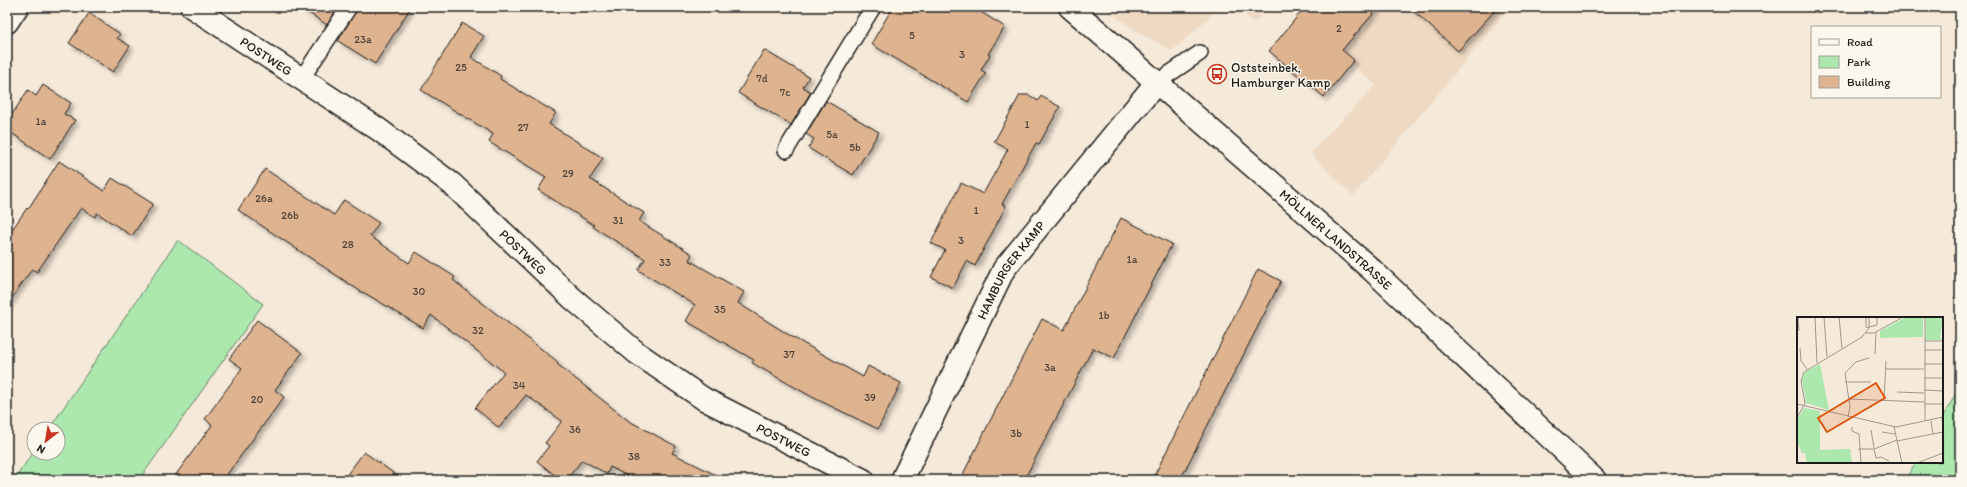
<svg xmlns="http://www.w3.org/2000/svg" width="1967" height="487" viewBox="0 0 1967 487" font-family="Itim,sans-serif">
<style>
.built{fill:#eed9c3}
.green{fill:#ace8ae;stroke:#648265}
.building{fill:#deb38f;stroke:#1c1c1c;filter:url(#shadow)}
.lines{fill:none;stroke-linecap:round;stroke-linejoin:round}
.lane-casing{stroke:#1c1c1c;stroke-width:18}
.street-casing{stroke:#1c1c1c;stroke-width:25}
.secondary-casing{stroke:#1c1c1c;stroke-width:25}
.lane{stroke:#fbf7ec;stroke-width:15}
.street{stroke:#fbf7ec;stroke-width:22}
.secondary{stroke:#fbf7ec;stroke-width:22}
.labels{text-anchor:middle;stroke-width:3;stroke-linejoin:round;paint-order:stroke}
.number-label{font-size:11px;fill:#4c4239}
.street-label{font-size:13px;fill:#1c1c1c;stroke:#fbf7ec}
.poi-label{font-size:13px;fill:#1c1c1c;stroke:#fbf7ec;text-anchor:start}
.inset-road{fill:none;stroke:#9e978d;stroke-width:1}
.view{fill:#de560d;fill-opacity:0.15;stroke:#de560d;stroke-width:2}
.inset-edge{fill:none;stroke:#1c1c1c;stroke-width:2}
</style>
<defs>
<filter id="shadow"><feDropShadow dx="3.5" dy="3.5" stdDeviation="2" flood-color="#0004"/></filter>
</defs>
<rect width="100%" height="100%" fill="#f5e9d9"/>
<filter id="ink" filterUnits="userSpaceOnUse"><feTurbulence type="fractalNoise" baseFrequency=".025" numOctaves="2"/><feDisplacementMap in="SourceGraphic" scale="8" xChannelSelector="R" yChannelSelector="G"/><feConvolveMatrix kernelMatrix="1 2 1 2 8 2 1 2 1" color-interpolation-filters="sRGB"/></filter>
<g filter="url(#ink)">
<path class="built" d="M 1103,7 L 1220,7 L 1172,51 L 1135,30 Z
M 1237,7 L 1268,7 L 1254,23 Z
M 1290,7 L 1510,7 L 1353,196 L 1310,153 L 1376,85 L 1351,64 L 1354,60 Z"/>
<path class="green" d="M 178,240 L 263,304 L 139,480 L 14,480 L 34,451 L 34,453 L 58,453 L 58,429 L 49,429 Z
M 1960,387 L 1960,480 L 1905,480 L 1916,462 L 1942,462 L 1942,418 Z"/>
<path class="building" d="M 300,7 L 338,7 L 327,25 Z
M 358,7 L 411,7 L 375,64 L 338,41 Z
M 893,7 L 973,7 L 1005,27 L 988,54 L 990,55 L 981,70 L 986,73 L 968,102 L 871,44 Z
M 1305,7 L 1379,7 L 1342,50 L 1354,60 L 1324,97 L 1269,51 Z
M 1409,7 L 1498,7 L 1458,51 Z
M 89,13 L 120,34 L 117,38 L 130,46 L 113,72 L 69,43 Z
M 462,23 L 484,36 L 471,57 L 501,76 L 500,79 L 556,113 L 549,124 L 603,158 L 590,179 L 644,213 L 639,221 L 692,254 L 689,260 L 744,292 L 738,303 L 794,338 L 863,377 L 868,366 L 901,383 L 878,429 L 812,397 L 752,363 L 754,360 L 686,321 L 695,305 L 638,270 L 645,259 L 593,227 L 594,225 L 538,190 L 546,177 L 489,142 L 493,134 L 421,90 Z
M 764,50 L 809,77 L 803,87 L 811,92 L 791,125 L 738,93 Z
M 43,85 L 71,103 L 64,114 L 75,120 L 50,159 L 7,130 L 7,122 L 28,90 L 36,96 Z
M 1020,95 L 1029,95 L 1038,101 L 1041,96 L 1060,107 L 1039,144 L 1036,143 L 1002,204 L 1006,206 L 975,266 L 967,261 L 953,288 L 931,277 L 945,250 L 931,243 L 961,183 L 983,194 L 1008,149 L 994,142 Z
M 826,101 L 879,132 L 853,175 L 808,148 L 814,139 L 806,134 Z
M 59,161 L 104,191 L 112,178 L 153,204 L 132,236 L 97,213 L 95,217 L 81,208 L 37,272 L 32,269 L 7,305 L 7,237 L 27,208 L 28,209 Z
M 265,169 L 334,215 L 344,200 L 379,223 L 370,236 L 409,263 L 416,252 L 455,277 L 453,280 L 558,362 L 557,364 L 629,421 L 676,446 L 672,453 L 726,480 L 635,480 L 610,467 L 607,474 L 582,460 L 566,480 L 561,480 L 537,461 L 549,446 L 545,443 L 562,421 L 526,395 L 499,428 L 475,408 L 504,372 L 431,315 L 423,328 L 363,292 L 363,293 L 238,210 Z
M 1121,218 L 1172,244 L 1114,358 L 1093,348 L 1024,480 L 960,480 L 1042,319 L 1064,330 Z
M 1258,269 L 1281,281 L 1180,480 L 1152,480 Z
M 257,320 L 302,353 L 275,390 L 284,397 L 223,480 L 172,480 L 212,425 L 205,419 L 242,368 L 229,359 Z
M 364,452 L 403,480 L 343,480 Z"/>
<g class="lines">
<defs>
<path id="lane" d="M 302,78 L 349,7
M 1156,83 L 1200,53
M 786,150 L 873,7"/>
<g id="street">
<path id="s1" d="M 192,7 L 378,129 L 452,184 L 572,298 L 637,353 L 704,399 L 863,480"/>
<path d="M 7,22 L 17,7"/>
<path id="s2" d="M 902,480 L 1004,269 L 1156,83"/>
</g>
<g id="secondary">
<path id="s3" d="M 1070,7 L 1372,270 L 1595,480"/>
</g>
</defs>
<use href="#lane" class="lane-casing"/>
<use href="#street" class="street-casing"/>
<use href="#secondary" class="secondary-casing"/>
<use href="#lane" class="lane"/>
<use href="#street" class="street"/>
<use href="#secondary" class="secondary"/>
</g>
</g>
<defs>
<symbol id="bus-ring" viewBox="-11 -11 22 22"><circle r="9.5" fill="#fbf7ec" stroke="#c8321e" stroke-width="1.5"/><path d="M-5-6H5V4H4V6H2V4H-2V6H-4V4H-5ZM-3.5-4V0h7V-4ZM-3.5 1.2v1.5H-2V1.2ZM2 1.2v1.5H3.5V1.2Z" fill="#c8321e"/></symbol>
</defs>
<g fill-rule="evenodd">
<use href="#bus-ring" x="1206" y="63" width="22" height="22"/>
</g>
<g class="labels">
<g class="number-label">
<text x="1339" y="32">2</text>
<text x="912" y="39">5</text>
<text x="363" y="43">23a</text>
<text x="962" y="58">3</text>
<text x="461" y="71">25</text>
<text x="762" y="82">7d</text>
<text x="785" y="96">7c</text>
<text x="41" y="125">1a</text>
<text x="1027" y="128">1</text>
<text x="523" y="131">27</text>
<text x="832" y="138">5a</text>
<text x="855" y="151">5b</text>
<text x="568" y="177">29</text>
<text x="264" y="202">26a</text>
<text x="976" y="214">1</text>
<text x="290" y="219">26b</text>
<text x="618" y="224">31</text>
<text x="961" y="244">3</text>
<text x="348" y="248">28</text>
<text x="1132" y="263">1a</text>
<text x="665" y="266">33</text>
<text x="419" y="295">30</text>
<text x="720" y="313">35</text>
<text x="1104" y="319">1b</text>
<text x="478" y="334">32</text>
<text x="789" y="358">37</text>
<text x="1050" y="371">3a</text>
<text x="519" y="389">34</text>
<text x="870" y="401">39</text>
<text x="257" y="403">20</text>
<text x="575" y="433">36</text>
<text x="1016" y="437">3b</text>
<text x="634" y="460">38</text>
</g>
<g class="street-label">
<text dy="5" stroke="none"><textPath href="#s1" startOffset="89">POSTWEG</textPath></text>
<text dy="5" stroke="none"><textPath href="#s3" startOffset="353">MÖLLNER LANDSTRASSE</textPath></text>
<text dy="5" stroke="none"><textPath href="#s1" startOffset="413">POSTWEG</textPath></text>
<text dy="5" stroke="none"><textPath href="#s2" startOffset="237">HAMBURGER KAMP</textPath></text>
<text dy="5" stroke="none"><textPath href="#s1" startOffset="736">POSTWEG</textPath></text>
</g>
<g class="poi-label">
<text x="1231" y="72">Oststeinbek,<tspan x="1231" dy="15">Hamburger Kamp</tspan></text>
</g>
</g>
<g transform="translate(1797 317)">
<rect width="146" height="146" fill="#f5e9d9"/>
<path d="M 109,0 L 126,0 L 126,20 L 83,21 L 83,14 ZM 129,0 L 146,0 L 143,21 L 146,23 L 128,23 ZM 23,47 L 32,93 L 9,86 L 5,63 L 8,55 ZM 7,91 L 23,94 L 23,133 L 53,132 L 55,146 L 10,146 L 8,136 L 5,136 L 0,125 L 0,103 Z" fill="#ace8ae"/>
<path class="inset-road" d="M 1,0 L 2,14M 18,0 L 20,46M 27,0 L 30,40M 42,0 L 45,31M 69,0 L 69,10 L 72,11M 72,10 L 80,8 L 80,0M 69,16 L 77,16 L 106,0M 128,24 L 146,24M 3,31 L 4,44 L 10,52M 128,33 L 146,33M 78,37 L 79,15M 127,47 L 146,47M 89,52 L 127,52M 127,61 L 146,61M 48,65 L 74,65M 127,73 L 146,74M 100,75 L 127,76M 52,82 L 127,85M 87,84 L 89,44M 0,87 L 99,110 L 146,100M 127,87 L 146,87M 51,100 L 53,90 L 48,56 L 59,45 L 72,41M 145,100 L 146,113M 0,101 L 8,86 L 4,64 L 7,55 L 65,20 L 72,11 L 72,0M 128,103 L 128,0M 134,104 L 136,117M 55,110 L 55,114 L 62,117 L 64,146M 97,110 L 105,146M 74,113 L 77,131M 85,115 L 98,117M 100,124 L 146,115M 61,132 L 77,132 L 100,123M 77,132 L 79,141 L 84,140 L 92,144M 120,146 L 146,136"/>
<path class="view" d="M 79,66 L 88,81 L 30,115 L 21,101 Z"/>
<rect width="146" height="146" class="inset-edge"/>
</g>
<rect width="1967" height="487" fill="none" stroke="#fbf7ec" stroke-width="24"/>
<rect x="12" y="12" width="1943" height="463" fill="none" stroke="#1c1c1c" stroke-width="1.5" filter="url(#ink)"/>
<rect x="1811" y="26" width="130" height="72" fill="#fbf7ec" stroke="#a29f99"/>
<rect x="1819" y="39" width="20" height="6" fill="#fbf7ec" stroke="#a29f99"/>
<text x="1847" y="46" font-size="12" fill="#1c1c1c">Road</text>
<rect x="1819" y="56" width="20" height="12" fill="#ace8ae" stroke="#a29f99"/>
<text x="1847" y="66" font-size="12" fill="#1c1c1c">Park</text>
<rect x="1819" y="76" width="20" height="12" fill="#deb38f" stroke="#a29f99"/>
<text x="1847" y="86" font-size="12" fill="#1c1c1c">Building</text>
<g transform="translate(46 441) rotate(211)"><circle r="19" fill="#fbf7ec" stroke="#a29f99"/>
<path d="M0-3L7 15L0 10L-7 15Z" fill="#c8321e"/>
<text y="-6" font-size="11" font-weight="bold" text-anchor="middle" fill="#1c1c1c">N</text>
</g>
</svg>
